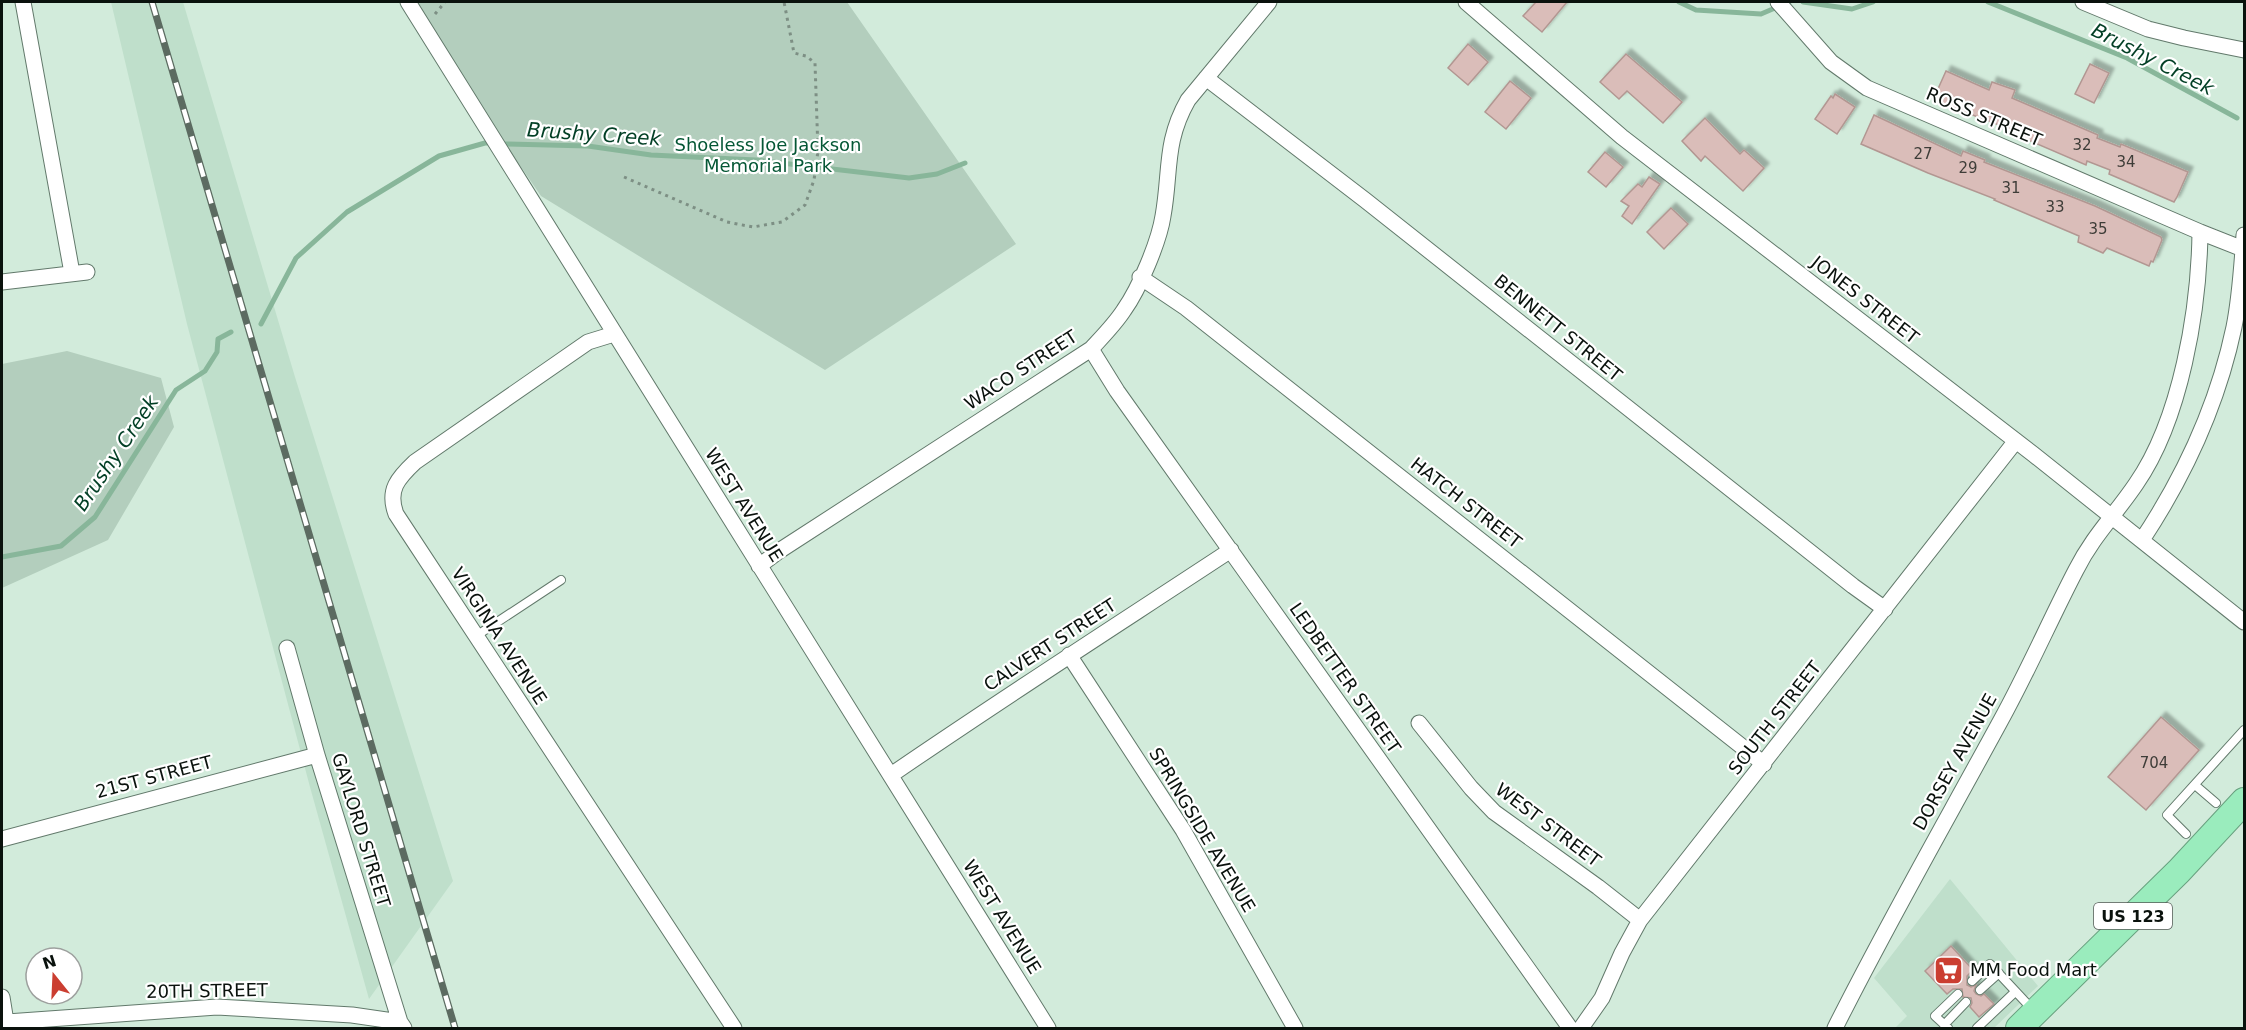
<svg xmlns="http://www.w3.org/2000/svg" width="2246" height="1030" viewBox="0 0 2246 1030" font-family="'DejaVu Sans',sans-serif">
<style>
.built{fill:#bfdfcb}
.green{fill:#b3cebd}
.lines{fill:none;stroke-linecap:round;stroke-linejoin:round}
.stream{stroke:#88b69a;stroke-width:5}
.building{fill:#dabdb9;stroke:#b29792;stroke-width:1.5;filter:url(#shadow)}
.lane-casing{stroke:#62796b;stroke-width:10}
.street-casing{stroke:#62796b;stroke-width:17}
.highway-casing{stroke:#68a07f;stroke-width:28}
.path{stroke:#7d8f84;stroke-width:3;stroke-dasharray:3 4.5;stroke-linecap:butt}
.lane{stroke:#fff;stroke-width:8}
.street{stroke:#fff;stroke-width:15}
.highway{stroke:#9aecbd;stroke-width:26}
.rail-casing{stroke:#5c6b61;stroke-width:7}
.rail{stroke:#fff;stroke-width:4.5;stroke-dasharray:14;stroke-linecap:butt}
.labels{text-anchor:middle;stroke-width:4.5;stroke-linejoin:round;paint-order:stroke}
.number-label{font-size:15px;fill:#3e3d38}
.shield{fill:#fff;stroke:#545956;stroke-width:1.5}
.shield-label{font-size:16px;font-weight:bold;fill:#0a120d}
.street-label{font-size:18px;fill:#0a120d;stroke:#fff}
.park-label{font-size:18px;fill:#055735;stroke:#fff}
.poi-label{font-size:18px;fill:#0a120d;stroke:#fff;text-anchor:start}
.water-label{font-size:20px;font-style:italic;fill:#023f25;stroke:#fff}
</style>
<defs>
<filter id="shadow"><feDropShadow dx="5" dy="-5" stdDeviation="1.5" flood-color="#0004"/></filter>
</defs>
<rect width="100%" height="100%" fill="#d2ebdb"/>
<path class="built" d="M 111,2 L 183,2 L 295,377 L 453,881 L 369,999 L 310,787 L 187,324 Z
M 1950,879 L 2038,986 L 1994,1028 L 1895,1028 L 1907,1016 L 1874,978 Z"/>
<path class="green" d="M 415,2 L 847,2 L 1016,244 L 825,370 L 541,196 L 481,109 Z
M 67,351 L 161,378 L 174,427 L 108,540 L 2,588 L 2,364 Z"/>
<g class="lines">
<path class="stream" d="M 1679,2 L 1696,10 L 1761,14 L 1789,2
M 1803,2 L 1852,9 L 1873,2
M 1988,2 L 2127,58 L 2237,118
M 505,144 L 588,146 L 651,155 L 756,160 L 909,178 L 937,174 L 965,163
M 261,324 L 296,258 L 347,212 L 439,156 L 485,143 L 491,143
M 2,557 L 61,546 L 95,517 L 176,390 L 205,371 L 217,352 L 218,339 L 231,332"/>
</g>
<path class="building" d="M 1536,2 L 1567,2 L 1542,32 L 1523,16 Z
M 1468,44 L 1488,62 L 1468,85 L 1448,68 Z
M 1626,54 L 1682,102 L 1663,123 L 1627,91 L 1619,99 L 1600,82 Z
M 2090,64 L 2109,73 L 2094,103 L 2075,94 Z
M 1946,71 L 1989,90 L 1992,82 L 2015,90 L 2012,98 L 2098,135 L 2097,138 L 2120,147 L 2121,144 L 2188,172 L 2177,197 L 2174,202 L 2109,174 L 2110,170 L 2087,161 L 2086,165 L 2021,137 L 2023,134 L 1933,100 Z
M 1510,81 L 1531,98 L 1506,129 L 1485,112 Z
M 1835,94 L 1855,107 L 1837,134 L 1815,119 L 1831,96 L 1833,98 Z
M 1874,115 L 1961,156 L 1963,151 L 1985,160 L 1984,162 L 2095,206 L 2161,237 L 2162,240 L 2153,262 L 2151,261 L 2149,266 L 2107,248 L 2103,253 L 2078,242 L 2079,236 L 1994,200 L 1995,199 L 1928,173 L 1861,144 Z
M 1705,118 L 1740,154 L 1744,150 L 1764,168 L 1743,191 L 1705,156 L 1701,161 L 1682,141 Z
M 1605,152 L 1623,167 L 1606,187 L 1588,172 Z
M 1649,177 L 1660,184 L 1632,224 L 1622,216 L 1629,206 L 1621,201 L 1638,184 L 1642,187 Z
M 1671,208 L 1688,224 L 1664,249 L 1647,232 Z
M 2161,717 L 2199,750 L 2146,810 L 2108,777 Z
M 1951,946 L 1973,970 L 1967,976 L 1967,985 L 1971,987 L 1976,985 L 1974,991 L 1976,994 L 1981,996 L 1984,994 L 1994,1004 L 1979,1017 L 1970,1007 L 1972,1003 L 1971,998 L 1963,997 L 1962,989 L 1953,989 L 1947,994 L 1925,971 Z"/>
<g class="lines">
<defs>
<path id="lane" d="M 476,636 L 561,580
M 2195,785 L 2216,803
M 2186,834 L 2167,815 L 2244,730
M 1972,981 L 1990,964 L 2032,1009
M 1980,990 L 1999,973
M 1944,1025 L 1966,1002
M 1948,1028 L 1935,1016 L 1958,994
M 1977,1028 L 2015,992"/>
<path id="street" d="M 23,2 L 72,273
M 408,2 L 1048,1028
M 1466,2 L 1622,137 L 2033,454 L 2244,622
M 1778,2 L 1831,62 L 1867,88 L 2200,232
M 2083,2 L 2148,29 L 2184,38 L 2244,50
M 1206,78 L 1365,200 L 1853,586 L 1885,609
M 1140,277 L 1186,308 L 1764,764
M 2,282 L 87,272
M 614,334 L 588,342 L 415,462 C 398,478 387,490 396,514 L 734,1028
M 1091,349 L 1117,391 L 1570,1028
M 2142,540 C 2185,475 2218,403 2234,327 C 2240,297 2242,266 2244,235
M 759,566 L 779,551 L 1091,349 C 1103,336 1115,324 1124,310 C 1139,289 1159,242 1163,216 C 1171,172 1164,142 1188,100 L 1269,2
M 287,648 L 317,755 L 400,1022
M 1069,655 L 1183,830 L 1295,1028
M 1419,723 L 1471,788 L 1494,812 L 1598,887 L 1640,920
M 891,775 C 1003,698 1117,625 1231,550
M 2,839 L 317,755
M 2,997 L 7,1028
M 7,1022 L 217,1007 L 352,1015 L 400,1022 L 404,1028
M 1581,1028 L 1602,998 L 1622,953 L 1640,920 L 2015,442
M 1835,1028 C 1887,924 1945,823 2001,720 C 2028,671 2050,620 2076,570 C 2093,536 2115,515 2136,484 C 2181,419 2199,310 2200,232 L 2243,249"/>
<path id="highway" d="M 2019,1028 L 2179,871 L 2244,801"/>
</defs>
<use href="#lane" class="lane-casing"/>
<use href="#street" class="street-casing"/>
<use href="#highway" class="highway-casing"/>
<path class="path" d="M 435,14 L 445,2
M 624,177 L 727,222 L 753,227 L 782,222 L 805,205 L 814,180 L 818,151 L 815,63 L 806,56 L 794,53 L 784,2"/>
<use href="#lane" class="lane"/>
<use href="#street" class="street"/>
<use href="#highway" class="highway"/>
<defs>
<path id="rail" d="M 152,2 L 455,1028"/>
</defs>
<use href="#rail" class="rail-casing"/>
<use href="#rail" class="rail"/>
</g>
<defs>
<symbol id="supermarket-square" viewBox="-11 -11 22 22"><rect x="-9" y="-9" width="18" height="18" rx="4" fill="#cb3e31" stroke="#fff"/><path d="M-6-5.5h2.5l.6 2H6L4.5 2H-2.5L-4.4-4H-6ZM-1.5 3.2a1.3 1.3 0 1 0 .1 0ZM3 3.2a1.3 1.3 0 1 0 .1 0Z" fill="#fff"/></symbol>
</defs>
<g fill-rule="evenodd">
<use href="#supermarket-square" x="1932" y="954" width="33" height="33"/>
</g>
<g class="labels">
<g class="number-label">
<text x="2082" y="150">32</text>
<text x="1923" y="159">27</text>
<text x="2126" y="167">34</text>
<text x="1968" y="173">29</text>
<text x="2011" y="193">31</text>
<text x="2055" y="212">33</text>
<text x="2098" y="234">35</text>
<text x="2154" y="768">704</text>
</g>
<rect class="shield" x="2094" y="903" width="78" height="26" rx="4.5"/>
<g class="shield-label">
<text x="2133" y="922">US 123</text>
</g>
<g class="street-label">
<text transform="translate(1984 117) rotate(23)" y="6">ROSS STREET</text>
<text transform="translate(1865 300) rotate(38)" y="6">JONES STREET</text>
<text transform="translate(1558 328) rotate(39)" y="6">BENNETT STREET</text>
<text transform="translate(1021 370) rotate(-33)" y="6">WACO STREET</text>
<text transform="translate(1466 503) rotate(38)" y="6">HATCH STREET</text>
<text transform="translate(744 505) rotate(58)" y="6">WEST AVENUE</text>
<text transform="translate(499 636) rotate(57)" y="6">VIRGINIA AVENUE</text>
<text transform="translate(1050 645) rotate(-33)" y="6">CALVERT STREET</text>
<text transform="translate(1345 678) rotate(55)" y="6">LEDBETTER STREET</text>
<text transform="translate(1775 718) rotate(-52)" y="6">SOUTH STREET</text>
<text transform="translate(1955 762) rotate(-61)" y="6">DORSEY AVENUE</text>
<text transform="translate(154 777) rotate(-15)" y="6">21ST STREET</text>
<text transform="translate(1548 825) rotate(37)" y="6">WEST STREET</text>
<text transform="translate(361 830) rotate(73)" y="6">GAYLORD STREET</text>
<text transform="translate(1202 830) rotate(59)" y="6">SPRINGSIDE AVENUE</text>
<text transform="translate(1002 917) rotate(58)" y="6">WEST AVENUE</text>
<text transform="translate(207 991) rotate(-1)" y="6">20TH STREET</text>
</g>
<g class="park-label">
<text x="768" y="151">Shoeless Joe Jackson<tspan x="768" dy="21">Memorial Park</tspan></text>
</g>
<g class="poi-label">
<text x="1970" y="976">MM Food Mart</text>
</g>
<g class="water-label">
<text transform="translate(2153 59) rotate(27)" y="7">Brushy Creek</text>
<text transform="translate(594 134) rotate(4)" y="7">Brushy Creek</text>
<text transform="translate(116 453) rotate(-56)" y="7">Brushy Creek</text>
</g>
</g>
<rect width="2246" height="1030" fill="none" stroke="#0a120d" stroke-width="6"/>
<g transform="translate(54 976) rotate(342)"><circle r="28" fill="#ffffff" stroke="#9da09e" stroke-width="1.5"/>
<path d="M0-4.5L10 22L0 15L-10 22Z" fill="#cb3e31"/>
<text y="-9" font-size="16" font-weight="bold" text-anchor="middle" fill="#0a120d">N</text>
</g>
</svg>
